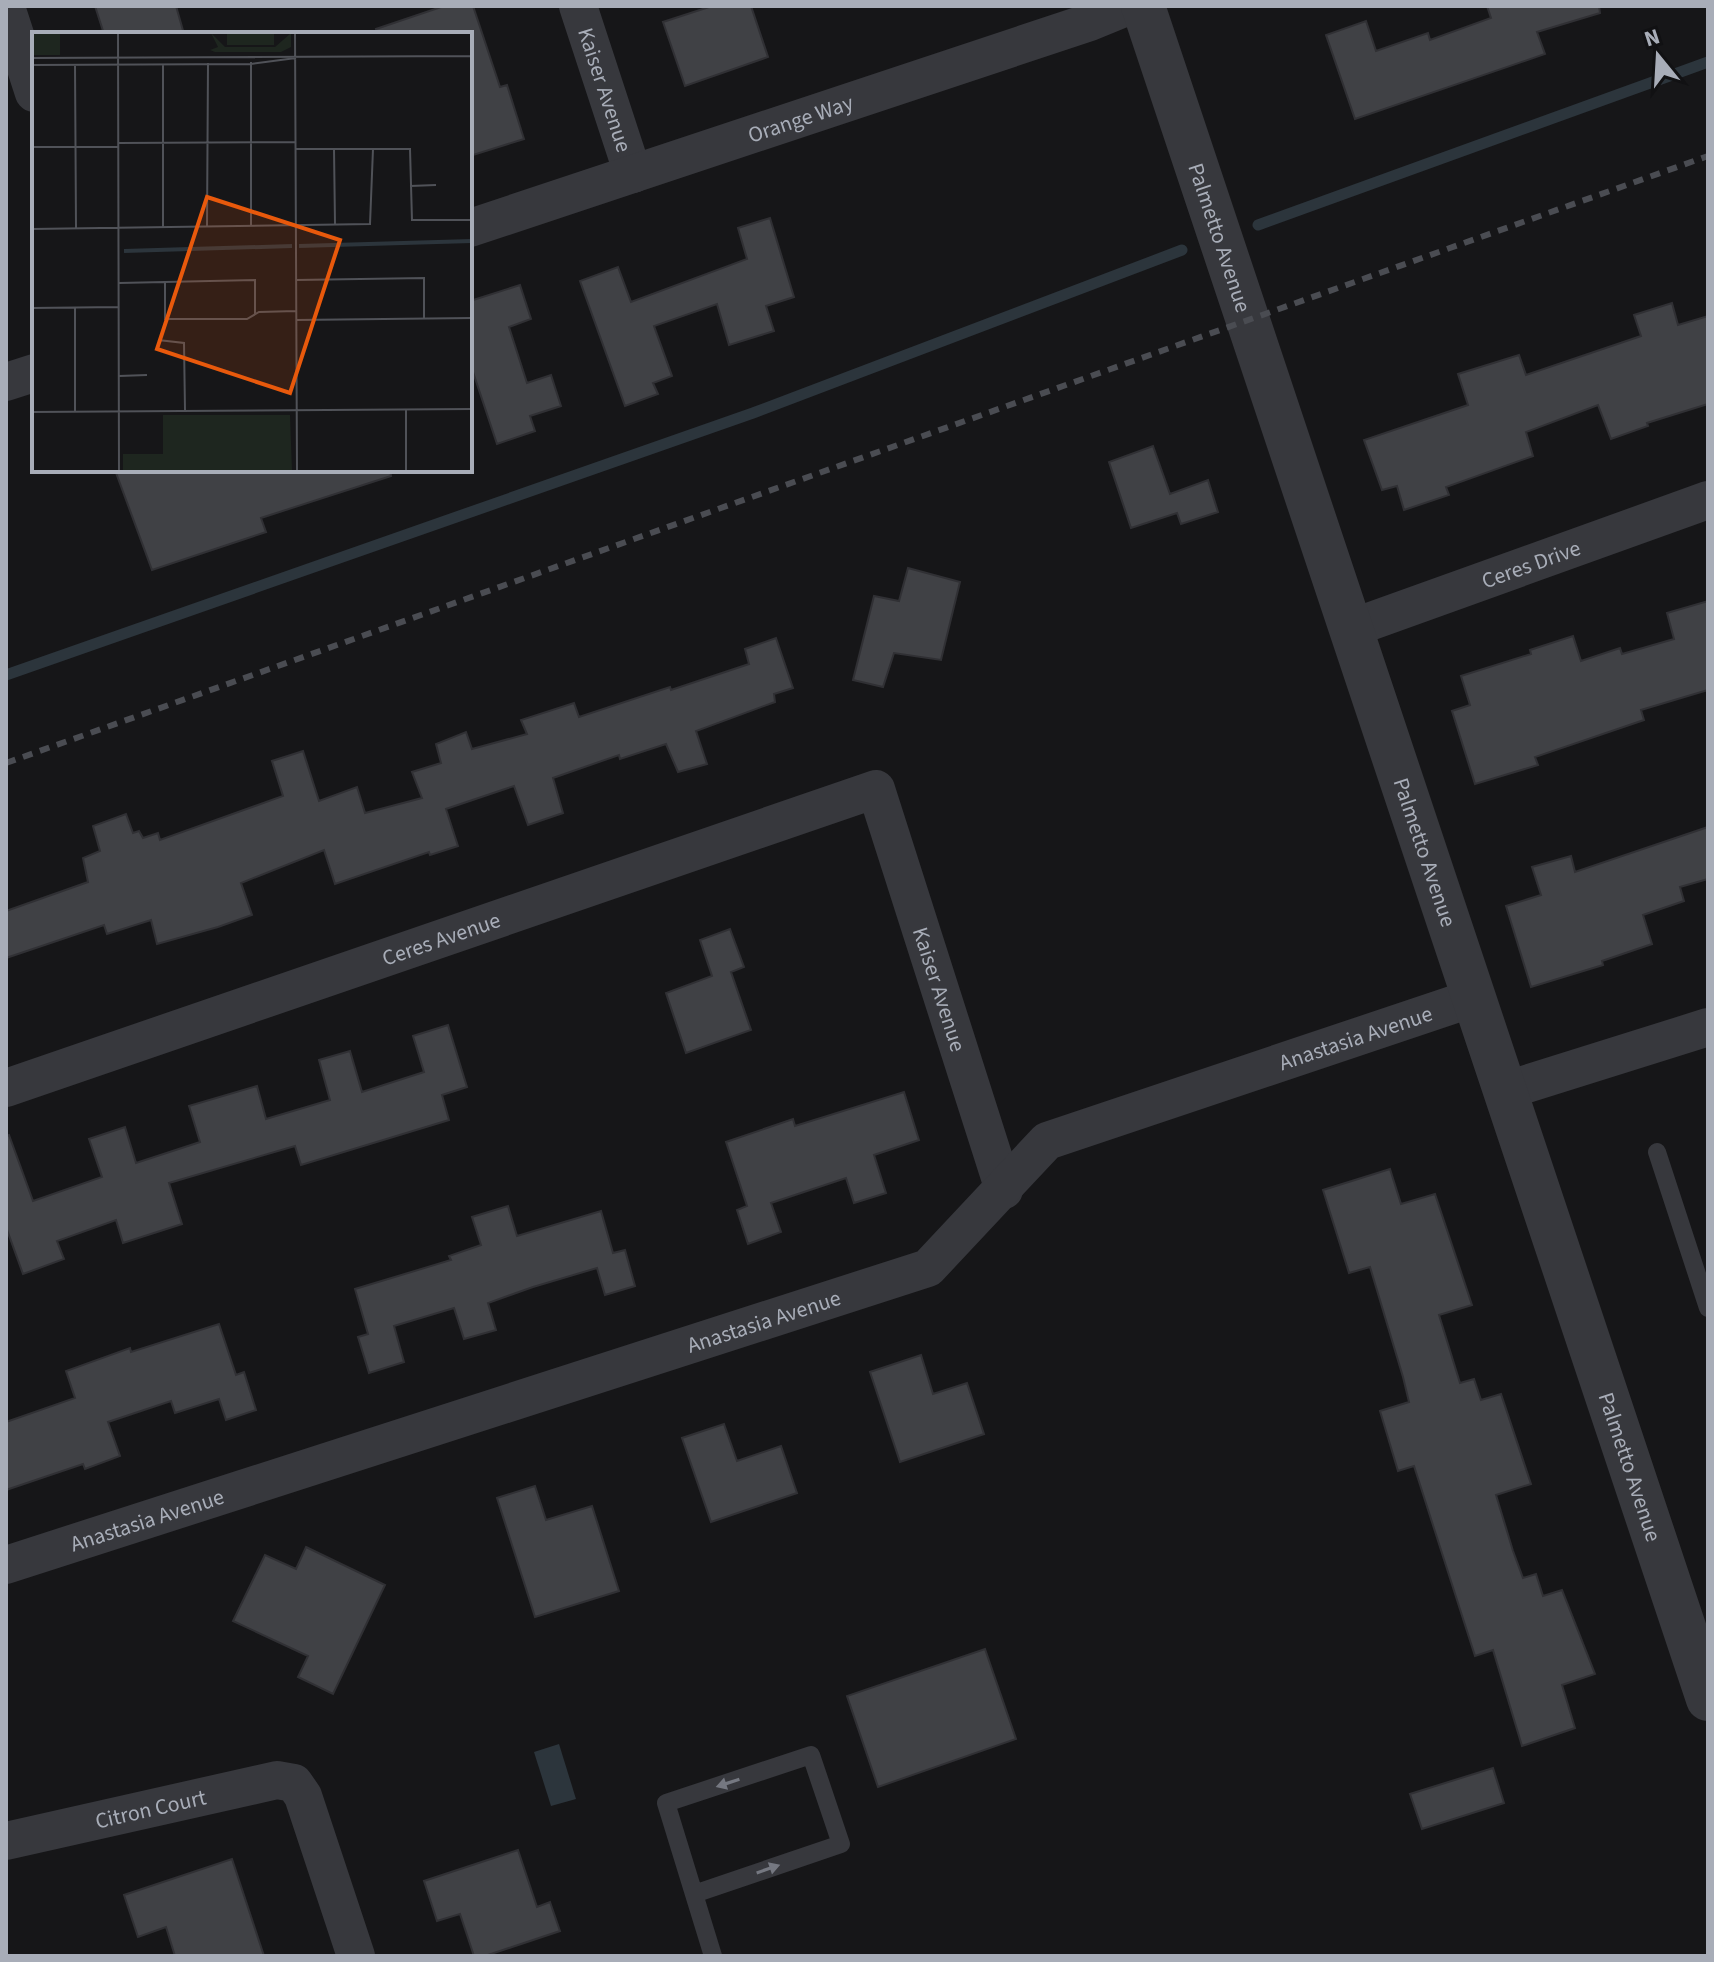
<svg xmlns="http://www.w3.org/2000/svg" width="1714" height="1962" viewBox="0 0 1714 1962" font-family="'Source Sans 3',sans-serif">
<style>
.water{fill:#2c353c}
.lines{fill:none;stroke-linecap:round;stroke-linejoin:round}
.stream{stroke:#2c353c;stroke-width:11}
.building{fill:#404145;stroke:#303034;stroke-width:2}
.service{stroke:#37383d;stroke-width:18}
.minor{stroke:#37383d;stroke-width:38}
.tertiary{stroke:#37383d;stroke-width:44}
.rail{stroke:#4a4c52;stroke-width:6;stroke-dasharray:10 8;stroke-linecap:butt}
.oneway{fill:#757881}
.labels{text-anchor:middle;stroke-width:6;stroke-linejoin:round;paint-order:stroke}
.street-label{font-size:22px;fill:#a8adb8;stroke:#111113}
.inset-river{fill:none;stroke:#2c353c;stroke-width:4}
.inset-road{fill:none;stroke:#505258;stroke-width:2}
.view{fill:#e8590c;fill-opacity:0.15;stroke:#e8590c;stroke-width:4}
.inset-edge{fill:none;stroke:#a8adb8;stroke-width:4}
</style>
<rect width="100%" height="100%" fill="#161618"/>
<path class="water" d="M 559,1744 L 576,1799 L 551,1806 L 534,1752 Z"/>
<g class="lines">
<path class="stream" d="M 1258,225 L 1708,62
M 6,675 L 753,413 L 1182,250"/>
</g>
<path class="building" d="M 95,6 L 176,6 L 184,34 L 104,34 Z
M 444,6 L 473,6 L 500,87 L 507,85 L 524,139 L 470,156 L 470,34 L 377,34 L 376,29 Z
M 712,6 L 751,6 L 768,57 L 685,86 L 663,22 Z
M 1487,6 L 1599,6 L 1600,13 L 1537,32 L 1545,54 L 1355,119 L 1326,35 L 1366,21 L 1376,51 L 1428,33 L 1430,40 L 1491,18 Z
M 770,218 L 794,297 L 766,306 L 774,331 L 729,345 L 717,304 L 654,326 L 672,376 L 653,383 L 658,394 L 625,406 L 580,281 L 618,267 L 631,302 L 747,259 L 738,228 Z
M 520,285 L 531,319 L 509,327 L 527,383 L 551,375 L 561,406 L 530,416 L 535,431 L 497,444 L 470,363 L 470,301 Z
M 1672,303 L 1678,325 L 1708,316 L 1708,404 L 1647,423 L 1648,426 L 1611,439 L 1598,405 L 1526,432 L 1533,456 L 1446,487 L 1449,495 L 1404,510 L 1397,486 L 1382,490 L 1364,440 L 1468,405 L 1458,374 L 1519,355 L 1526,375 L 1641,336 L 1634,315 Z
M 1153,446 L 1170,494 L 1208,480 L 1218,512 L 1181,524 L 1177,513 L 1131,528 L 1109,462 Z
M 115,470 L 390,470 L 391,476 L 261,518 L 266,532 L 152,570 Z
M 908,568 L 960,582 L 941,660 L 894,653 L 883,687 L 853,680 L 874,596 L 899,601 Z
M 1708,601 L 1708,690 L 1641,710 L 1644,720 L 1535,757 L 1538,765 L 1475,784 L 1452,711 L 1470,705 L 1461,676 L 1531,654 L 1530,650 L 1573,636 L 1581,661 L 1620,648 L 1622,654 L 1674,639 L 1667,613 Z
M 776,638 L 793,688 L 774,694 L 775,702 L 696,731 L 707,764 L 678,772 L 666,744 L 620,759 L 619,755 L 553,778 L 563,813 L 528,825 L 514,786 L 446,809 L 458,846 L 430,855 L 429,852 L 335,884 L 324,850 L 241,883 L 252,915 L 218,927 L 157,944 L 151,920 L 107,934 L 104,925 L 6,958 L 6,911 L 88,882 L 83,858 L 100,851 L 93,826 L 126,814 L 133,833 L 139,831 L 143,838 L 158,833 L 160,840 L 283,796 L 272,761 L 303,751 L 319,801 L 357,787 L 365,813 L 422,798 L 412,772 L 441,763 L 436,744 L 466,732 L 472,749 L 527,734 L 521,720 L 574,703 L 579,717 L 670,687 L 671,690 L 749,664 L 745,649 Z
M 1708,827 L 1708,879 L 1680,887 L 1684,901 L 1643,915 L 1652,944 L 1602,961 L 1603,965 L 1531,987 L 1506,906 L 1541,895 L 1532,867 L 1571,856 L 1575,872 Z
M 730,929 L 744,967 L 731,972 L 751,1030 L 686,1053 L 666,993 L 712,976 L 700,940 Z
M 448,1025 L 467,1087 L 442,1095 L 449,1120 L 301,1165 L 295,1146 L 169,1183 L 182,1224 L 123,1243 L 116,1220 L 57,1241 L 64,1259 L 23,1274 L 6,1227 L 6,1136 L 9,1135 L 33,1201 L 102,1177 L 89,1139 L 125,1127 L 136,1163 L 200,1142 L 189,1106 L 257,1086 L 266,1119 L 330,1100 L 319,1060 L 350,1051 L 362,1092 L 424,1072 L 413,1036 Z
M 904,1092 L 919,1140 L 874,1155 L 886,1193 L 854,1203 L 846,1178 L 771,1203 L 781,1232 L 748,1244 L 737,1210 L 747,1206 L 726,1142 L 793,1119 L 795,1126 Z
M 1390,1169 L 1401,1204 L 1435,1194 L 1472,1305 L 1439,1315 L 1460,1383 L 1474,1379 L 1481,1400 L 1501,1394 L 1531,1484 L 1496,1495 L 1513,1551 L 1523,1578 L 1536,1574 L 1543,1596 L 1562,1590 L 1595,1674 L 1562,1685 L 1575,1728 L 1522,1746 L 1493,1650 L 1475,1656 L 1414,1466 L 1398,1471 L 1380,1411 L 1409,1402 L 1403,1377 L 1370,1267 L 1349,1273 L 1323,1190 Z
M 508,1206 L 517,1236 L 601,1211 L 613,1253 L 625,1250 L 635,1286 L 605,1295 L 597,1268 L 533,1287 L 488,1303 L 496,1330 L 464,1339 L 454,1308 L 394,1326 L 404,1362 L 369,1373 L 358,1337 L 368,1334 L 355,1289 L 451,1260 L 449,1256 L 481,1245 L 472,1217 Z
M 219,1324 L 236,1375 L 244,1372 L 256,1410 L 226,1420 L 219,1399 L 175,1413 L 171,1401 L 108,1422 L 120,1456 L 85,1469 L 83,1464 L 6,1490 L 6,1422 L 75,1398 L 66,1371 L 130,1348 L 131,1352 Z
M 921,1355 L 933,1394 L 967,1383 L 984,1434 L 900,1462 L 870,1372 Z
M 724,1424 L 737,1461 L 781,1446 L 797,1493 L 711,1522 L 682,1438 Z
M 535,1486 L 546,1520 L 592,1506 L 619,1591 L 535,1617 L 497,1498 Z
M 306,1547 L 385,1585 L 333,1694 L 298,1677 L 308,1656 L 233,1621 L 265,1555 L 296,1569 Z
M 985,1649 L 1016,1739 L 878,1787 L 847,1696 Z
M 1493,1768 L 1504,1803 L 1422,1829 L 1410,1794 Z
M 518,1850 L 537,1907 L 550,1902 L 560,1931 L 485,1956 L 474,1956 L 460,1914 L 437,1921 L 424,1881 Z
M 232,1859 L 264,1956 L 175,1956 L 166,1927 L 138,1937 L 124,1895 Z"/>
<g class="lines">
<path class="service" d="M 1657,1152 L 1708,1308
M 694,1894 L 841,1844 L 811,1755 L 666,1803 L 713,1956"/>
<g class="minor">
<path id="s1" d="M 578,6 L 633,174"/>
<path d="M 6,7 L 34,93"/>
<path id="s2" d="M 470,228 L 1090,22 L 1129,6"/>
<path d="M 6,382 L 34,373"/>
<path id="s3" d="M 1352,628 L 1708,500"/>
<path id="s4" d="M 6,1088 L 876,789 L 1004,1190"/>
<path d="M 1504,1091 L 1708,1027"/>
<path id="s5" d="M 6,1565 L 928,1268 L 1047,1141 L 1473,998"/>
<path id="s6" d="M 6,1841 L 277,1780 L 294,1783 L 303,1796 L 356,1956"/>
</g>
<path class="tertiary" id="s7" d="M 1143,6 L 1708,1699"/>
<path class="rail" d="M 6,763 L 1708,156"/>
</g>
<defs><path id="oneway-solid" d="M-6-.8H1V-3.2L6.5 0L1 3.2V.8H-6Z" transform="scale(2)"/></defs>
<g class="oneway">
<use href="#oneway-solid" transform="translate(728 1783) rotate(162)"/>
<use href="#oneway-solid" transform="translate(768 1869) rotate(-19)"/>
</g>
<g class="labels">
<g class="street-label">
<text dy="8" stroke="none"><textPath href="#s1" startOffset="88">Kaiser Avenue</textPath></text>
<text dy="8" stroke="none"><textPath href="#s2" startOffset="348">Orange Way</textPath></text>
<text dy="8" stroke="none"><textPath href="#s7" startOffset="244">Palmetto Avenue</textPath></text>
<text dy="8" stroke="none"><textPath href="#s3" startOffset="190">Ceres Drive</textPath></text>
<text dy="8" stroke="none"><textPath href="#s7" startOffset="892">Palmetto Avenue</textPath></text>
<text dy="8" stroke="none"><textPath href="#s4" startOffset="460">Ceres Avenue</textPath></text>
<text dy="8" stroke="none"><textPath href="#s4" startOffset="1130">Kaiser Avenue</textPath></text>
<text dy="8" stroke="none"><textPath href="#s5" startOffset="1468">Anastasia Avenue</textPath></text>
<text dy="8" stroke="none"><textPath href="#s5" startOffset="796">Anastasia Avenue</textPath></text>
<text dy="8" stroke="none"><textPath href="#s7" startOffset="1540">Palmetto Avenue</textPath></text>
<text dy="8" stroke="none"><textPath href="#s5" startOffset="148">Anastasia Avenue</textPath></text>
<text dy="8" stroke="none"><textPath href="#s6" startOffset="148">Citron Court</textPath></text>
</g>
</g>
<g transform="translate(32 32)">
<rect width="440" height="440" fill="#161618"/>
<path d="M 0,1 L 28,1 L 28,23 L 0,23 ZM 179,1 L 193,15 L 243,15 L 259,1 L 259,15 L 249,20 L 183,20 L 178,18 L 186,15 ZM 195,1 L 242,1 L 242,13 L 195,13 ZM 131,383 L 258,383 L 260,439 L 91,439 L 91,422 L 131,422 Z" fill="#1e261f"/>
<path class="inset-river" d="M 267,214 L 440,209M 92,219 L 260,214"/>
<path class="inset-road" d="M 86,1 L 87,439M 263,1 L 265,439M 440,1 L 440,33M 0,26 L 440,24M 219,30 L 219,194M 0,33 L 219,32 L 264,26M 43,33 L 44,196M 87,111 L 263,110M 0,115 L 87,115M 263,117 L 378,117 L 380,188 L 440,188M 302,117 L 303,192M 378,154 L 404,153M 175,194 L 176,31M 131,195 L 131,32M 0,197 L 338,192 L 341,117M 264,248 L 392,246 L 392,286M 133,250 L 133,287 L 215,287 L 227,280 L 264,279M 87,251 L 223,248 L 223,283M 43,275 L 43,380M 0,276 L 87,275M 264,288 L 440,286M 126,308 L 152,311 L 153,378M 87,344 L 115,343M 374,378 L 374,439M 0,380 L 440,377M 0,385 L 1,439"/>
<path class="view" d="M 175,165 L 308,208 L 258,361 L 125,317 Z"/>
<rect width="440" height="440" class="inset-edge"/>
</g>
<rect width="1714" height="1962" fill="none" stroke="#a8adb8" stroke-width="16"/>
<g transform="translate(1658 56) rotate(342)" stroke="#111113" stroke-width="6" paint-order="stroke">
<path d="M0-6L14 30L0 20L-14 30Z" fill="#a8adb8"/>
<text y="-12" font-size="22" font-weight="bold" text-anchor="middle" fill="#a8adb8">N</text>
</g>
</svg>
